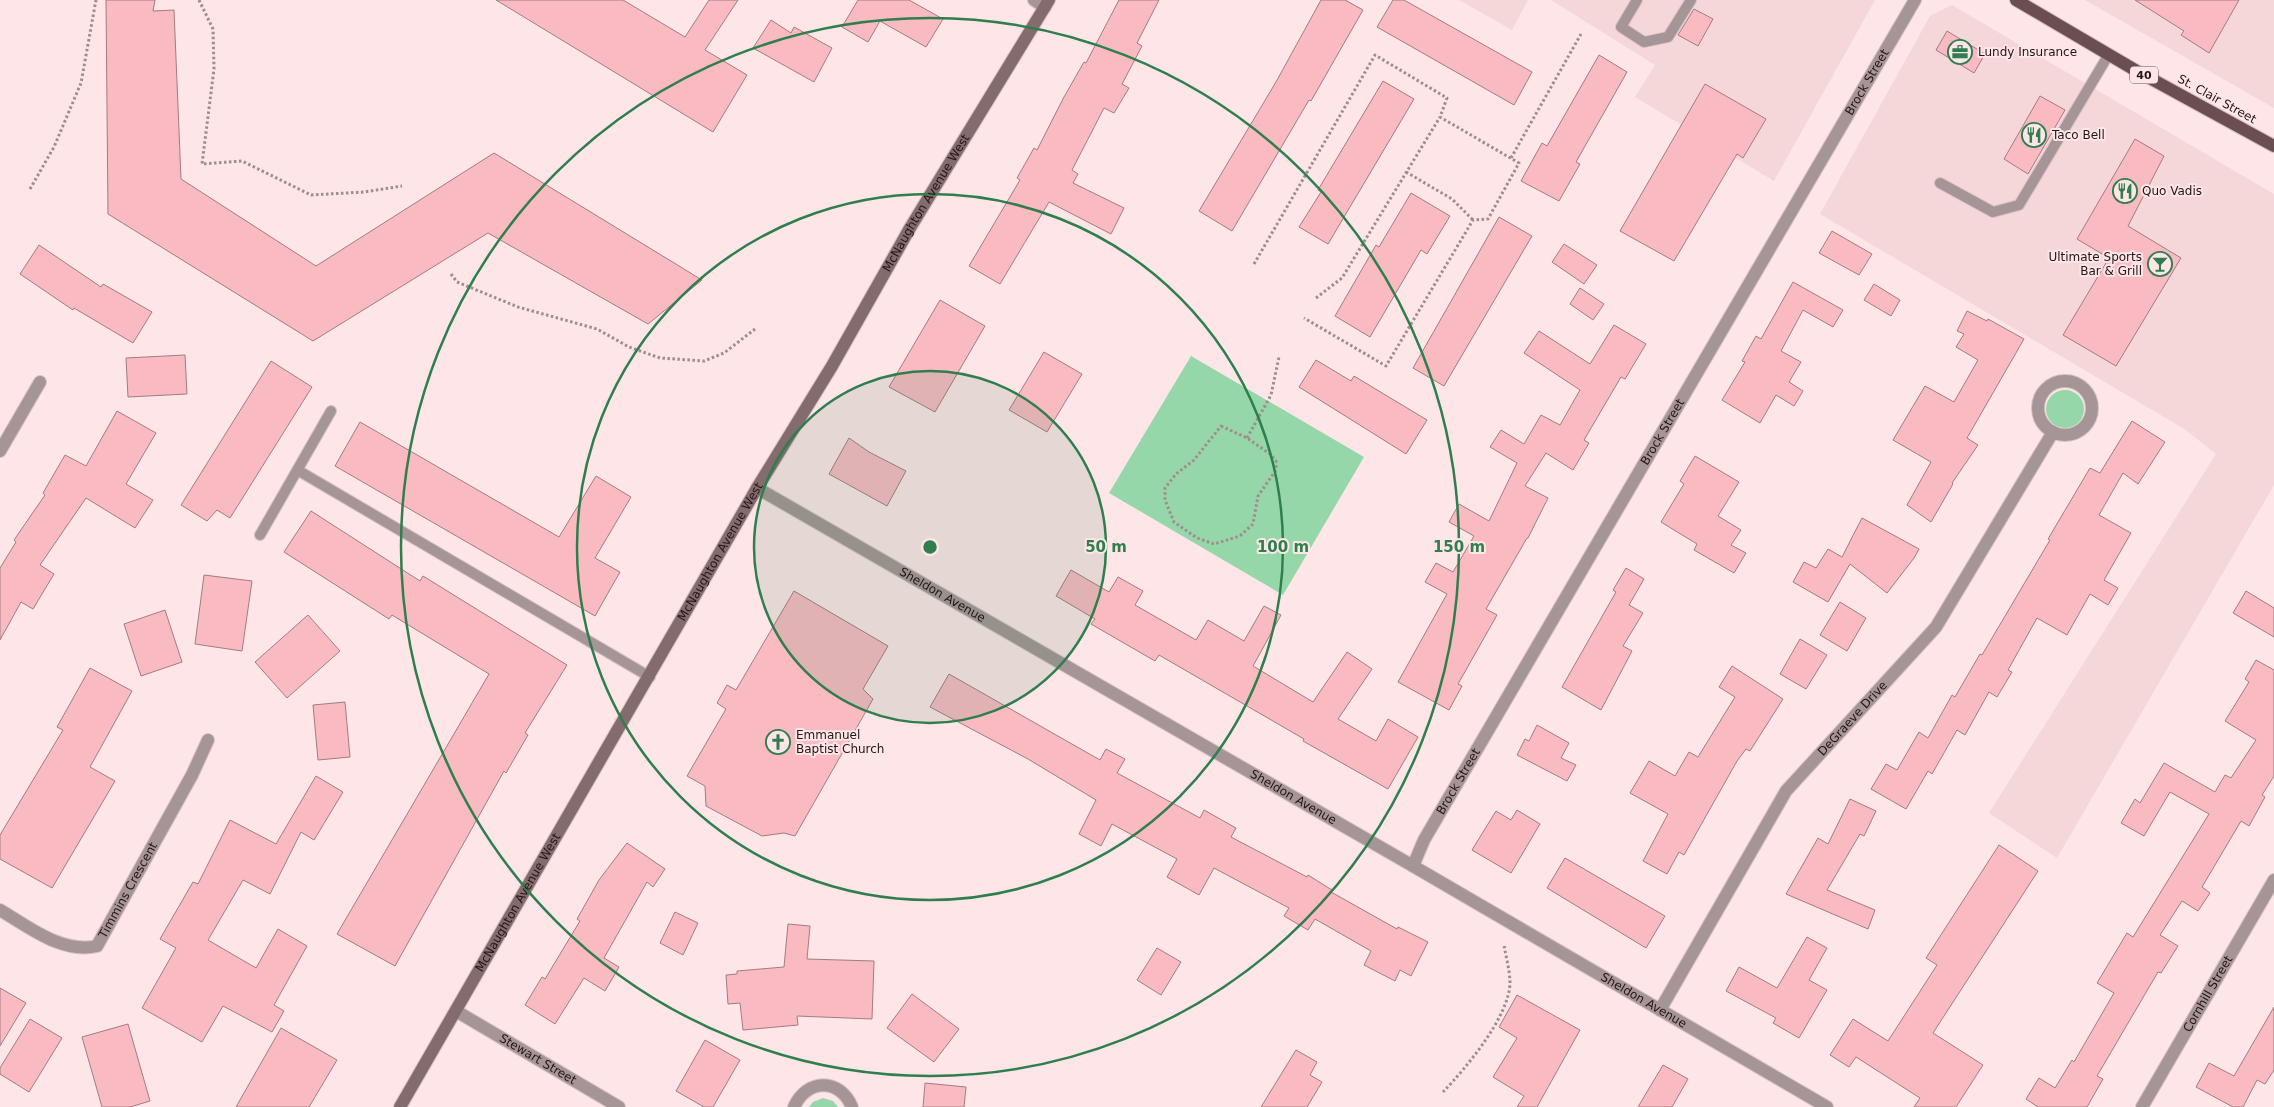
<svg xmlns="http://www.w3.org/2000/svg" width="2274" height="1107" viewBox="0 0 2274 1107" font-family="'DejaVu Sans',sans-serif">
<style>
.built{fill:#f5d6d9}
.green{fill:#96d7aa}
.building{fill:#fabac2;stroke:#a27c81}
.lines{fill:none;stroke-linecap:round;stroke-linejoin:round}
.service-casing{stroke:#d7c0c2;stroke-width:12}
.minor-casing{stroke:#d7c0c2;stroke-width:14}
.secondary-casing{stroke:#d7c0c2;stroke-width:14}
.primary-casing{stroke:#d7c0c2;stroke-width:14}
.path{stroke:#a08c8e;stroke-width:3;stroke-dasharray:2.5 2.5;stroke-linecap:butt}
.service{stroke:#a69596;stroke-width:10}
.minor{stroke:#a69596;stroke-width:12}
.secondary{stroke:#846b6e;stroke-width:12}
.primary{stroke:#6b4e51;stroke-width:12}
.ring{fill:none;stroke:#2f7e4e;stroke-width:2.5}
.labels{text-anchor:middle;stroke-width:4;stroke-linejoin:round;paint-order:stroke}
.shield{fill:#fee5e7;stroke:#655355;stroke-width:1}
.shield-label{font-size:11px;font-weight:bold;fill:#241517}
.poi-label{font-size:12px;fill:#241517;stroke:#fee5e7;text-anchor:start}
.street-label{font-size:12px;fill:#241517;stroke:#fee5e7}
.centre{fill:#2f7e4e;stroke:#fee5e7;stroke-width:2.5}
.ring-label{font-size:15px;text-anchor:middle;font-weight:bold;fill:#2f7e4e;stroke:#fee5e7;stroke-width:4;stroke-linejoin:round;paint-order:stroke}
</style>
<rect width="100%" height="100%" fill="#fee5e7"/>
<path class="built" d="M 1459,0 L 1528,0 L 1512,30 Z
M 1551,0 L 1875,0 L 1774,181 L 1635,97 L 1655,65 Z
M 2085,0 L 2274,0 L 2274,108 Z
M 1952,5 L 2274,194 L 2274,485 L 2057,858 L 1989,813 L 2216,454 L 2186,430 L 1820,214 L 1930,16 Z"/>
<path class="green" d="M 1191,356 L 1364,457 L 1283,595 L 1109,493 Z
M2046 409a19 19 0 1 1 38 0a19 19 0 1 1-38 0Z
M 823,1098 L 833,1101 L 838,1107 L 809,1107 L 813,1102 Z"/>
<path class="building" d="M 106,0 L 155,0 L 153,11 L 174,10 L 181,179 L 316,266 L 494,153 L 702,280 L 648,324 L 488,233 L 313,341 L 108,214 Z
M 496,0 L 623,0 L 685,37 L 709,0 L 738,0 L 705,50 L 747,75 L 713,132 Z
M 858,0 L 909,0 L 943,19 L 926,47 L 880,21 L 868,42 L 842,27 Z
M 1119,0 L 1159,0 L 1137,43 L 1142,46 L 1122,84 L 1129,88 L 1114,113 L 1104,108 L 1072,170 L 1078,174 L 1073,183 L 1124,208 L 1111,234 L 1049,202 L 1000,284 L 969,266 L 1020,180 L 1017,178 L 1034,148 L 1037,150 L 1064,97 L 1084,62 L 1086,63 Z
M 1321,0 L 1345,0 L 1363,10 L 1311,101 L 1309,100 L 1232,231 L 1199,211 L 1276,82 Z
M 1393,0 L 1404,0 L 1532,72 L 1514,105 L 1377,27 Z
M 2135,0 L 2239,0 L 2209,53 L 2181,35 L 2184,31 Z
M 1694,9 L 1713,19 L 1698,46 L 1678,35 Z
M 771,20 L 791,33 L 794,27 L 832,48 L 814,82 L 753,48 Z
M 1947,31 L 1985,54 L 1974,73 L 1936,50 Z
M 1599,55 L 1627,72 L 1576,162 L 1580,164 L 1559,201 L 1521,181 L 1542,143 L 1547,146 Z
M 1383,81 L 1414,99 L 1328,244 L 1299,227 L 1321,192 L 1318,190 Z
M 1705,84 L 1766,119 L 1743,158 L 1737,154 L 1674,261 L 1620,231 Z
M 2040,96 L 2065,110 L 2028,174 L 2004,159 Z
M 2135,139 L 2164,156 L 2128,226 L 2181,258 L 2116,366 L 2063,335 L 2109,258 L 2077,239 Z
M 1411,193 L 1450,216 L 1427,254 L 1421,250 L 1370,337 L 1335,316 L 1376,245 L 1379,247 Z
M 1499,217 L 1532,236 L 1444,386 L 1413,368 Z
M 1832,231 L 1872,254 L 1859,275 L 1819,253 Z
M 1564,244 L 1597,265 L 1584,284 L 1552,262 Z
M 39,245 L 101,287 L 103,284 L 152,312 L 133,343 L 74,308 L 73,310 L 20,274 Z
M 1793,282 L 1843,310 L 1833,327 L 1803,310 L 1781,351 L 1801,362 L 1789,382 L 1803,391 L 1794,406 L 1776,395 L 1760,423 L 1722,400 L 1745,362 L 1742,361 L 1756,336 L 1761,339 Z
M 1874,284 L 1900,300 L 1891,316 L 1864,300 Z
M 1580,288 L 1604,304 L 1593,320 L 1570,304 Z
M 940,300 L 985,326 L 935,412 L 889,387 Z
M 1967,311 L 1987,321 L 1988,319 L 2024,339 L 1967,438 L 1978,445 L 1952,483 L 1953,484 L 1931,522 L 1907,505 L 1931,462 L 1893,440 L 1925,386 L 1954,402 L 1978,360 L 1956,347 L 1964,334 L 1957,331 Z
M 1614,325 L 1646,344 L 1625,379 L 1621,377 L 1584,440 L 1589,443 L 1573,470 L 1546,453 L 1525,486 L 1548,498 L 1528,538 L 1527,538 L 1486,609 L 1497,615 L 1458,684 L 1462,686 L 1449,710 L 1398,682 L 1447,594 L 1425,582 L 1436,563 L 1453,572 L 1474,536 L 1449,522 L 1459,504 L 1489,521 L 1517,463 L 1490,447 L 1501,430 L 1524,444 L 1541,415 L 1560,425 L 1580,390 L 1524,353 L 1539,331 L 1590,364 Z
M 1044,352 L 1082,374 L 1047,432 L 1009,410 Z
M 185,355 L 187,394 L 128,397 L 126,358 Z
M 1316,360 L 1351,381 L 1354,376 L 1427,420 L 1406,454 L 1299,387 Z
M 271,361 L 312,387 L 230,518 L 217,510 L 207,521 L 181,505 Z
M 117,411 L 156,433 L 126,484 L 153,500 L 135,528 L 86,498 L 40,565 L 54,574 L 33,609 L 21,602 L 0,640 L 0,568 L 16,542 L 14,540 L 45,495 L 43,493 L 65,455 L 86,466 Z
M 2132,421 L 2165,442 L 2138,484 L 2123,473 L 2099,515 L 2131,533 L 2104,580 L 2118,588 L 2108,605 L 2090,594 L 2067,635 L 2037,618 L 2008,670 L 2012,672 L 1997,697 L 1989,692 L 1965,735 L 1957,730 L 1932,774 L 1928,771 L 1906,809 L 1871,789 L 1886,764 L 1897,770 L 1919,732 L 1928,738 L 1952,695 L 1955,697 L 1980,654 L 1982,655 L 2050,540 L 2048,539 L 2090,468 L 2100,473 Z
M 360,422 L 559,537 L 596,476 L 631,497 L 595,558 L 620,572 L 595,616 L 335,466 Z
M 849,438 L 869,452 L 906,471 L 887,506 L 829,474 Z
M 1695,456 L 1739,482 L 1718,516 L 1741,530 L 1731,545 L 1746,553 L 1734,573 L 1694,550 L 1697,544 L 1661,522 L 1684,484 L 1680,481 Z
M 311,511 L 420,581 L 423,576 L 567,665 L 525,733 L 528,735 L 506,773 L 504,771 L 395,966 L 337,934 L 489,674 L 392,615 L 389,619 L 284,552 Z
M 1862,518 L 1919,549 L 1914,558 L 1887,593 L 1850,564 L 1828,602 L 1793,582 L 1804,562 L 1816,568 L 1828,549 L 1842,557 Z
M 1626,568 L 1644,579 L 1629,605 L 1643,613 L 1623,646 L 1632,651 L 1601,710 L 1562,687 L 1616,592 L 1613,590 Z
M 1071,570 L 1109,592 L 1118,577 L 1143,591 L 1135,605 L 1196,640 L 1208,620 L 1244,641 L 1264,606 L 1281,615 L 1253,666 L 1313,702 L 1347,652 L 1372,669 L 1338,719 L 1376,741 L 1388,719 L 1418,737 L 1388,789 L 1303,741 L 1304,739 L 1159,655 L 1155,661 L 1091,624 L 1095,619 L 1056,596 Z
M 204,575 L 252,581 L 242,651 L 195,644 Z
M 794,591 L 888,646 L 863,689 L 873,699 L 795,836 L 784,833 L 762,836 L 706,806 L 705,786 L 687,776 L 726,709 L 717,703 L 727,685 L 736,690 Z
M 2246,591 L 2274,608 L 2274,637 L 2233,613 Z
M 1840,602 L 1866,618 L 1847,651 L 1820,635 Z
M 165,610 L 182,662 L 141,676 L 124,624 Z
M 308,615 L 340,651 L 287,698 L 255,662 Z
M 1800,639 L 1827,655 L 1806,689 L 1780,674 Z
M 2256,660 L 2274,670 L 2274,776 L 2262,795 L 2265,797 L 2249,826 L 2241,821 L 2202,887 L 2210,893 L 2198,911 L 2182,901 L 2160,935 L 2178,946 L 2161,973 L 2158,972 L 2097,1076 L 2103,1079 L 2087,1107 L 2038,1107 L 2026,1099 L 2039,1078 L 2055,1088 L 2072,1060 L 2074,1062 L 2114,993 L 2097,983 L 2127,933 L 2133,937 L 2209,814 L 2170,792 L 2144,836 L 2121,823 L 2135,799 L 2140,803 L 2164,763 L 2215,792 L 2225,775 L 2231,778 L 2256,740 L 2225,721 L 2249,682 L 2245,679 Z
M 1732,666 L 1783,699 L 1750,751 L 1746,749 L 1737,761 L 1684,855 L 1679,852 L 1667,874 L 1643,861 L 1668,814 L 1630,793 L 1649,761 L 1675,776 L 1689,752 L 1698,757 L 1735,697 L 1719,687 Z
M 90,668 L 132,691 L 90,767 L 115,781 L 52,888 L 0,859 L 0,835 L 63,730 L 57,727 Z
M 949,674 L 1100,760 L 1106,749 L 1125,759 L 1117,773 L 1200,818 L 1204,810 L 1236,828 L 1231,837 L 1307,877 L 1308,875 L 1332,890 L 1331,892 L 1397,929 L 1398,927 L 1428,942 L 1411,976 L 1400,970 L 1395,981 L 1364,965 L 1371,951 L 1315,919 L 1308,930 L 1284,916 L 1289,908 L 1214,868 L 1199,895 L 1167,877 L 1177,859 L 1112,824 L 1101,846 L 1079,834 L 1096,800 L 1028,759 L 930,707 Z
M 345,702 L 350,757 L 318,760 L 313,705 Z
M 1537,725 L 1569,743 L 1561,758 L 1576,765 L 1567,781 L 1517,755 L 1525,739 L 1529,741 Z
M 316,776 L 343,792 L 314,840 L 301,832 L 270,894 L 243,880 L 208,940 L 256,968 L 278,929 L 307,946 L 274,1005 L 284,1011 L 272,1032 L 223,1006 L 202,1042 L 142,1008 L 176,948 L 160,939 L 193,882 L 198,884 L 230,820 L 276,844 Z
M 1850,799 L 1876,811 L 1864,836 L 1860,834 L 1827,890 L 1875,910 L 1868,929 L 1786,894 L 1818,838 L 1828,844 Z
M 1517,810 L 1540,824 L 1511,873 L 1472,850 L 1496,811 L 1511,820 Z
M 627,843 L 665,869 L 653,887 L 647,882 L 604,958 L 619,967 L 605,991 L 584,978 L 555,1024 L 525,1005 L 542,977 L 545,979 L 580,921 L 577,919 L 599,880 Z
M 1999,845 L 2038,871 L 1933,1033 L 1983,1065 L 1956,1107 L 1914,1107 L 1920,1098 L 1856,1057 L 1849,1067 L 1830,1055 L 1853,1019 L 1888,1041 L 1937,965 L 1926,958 Z
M 1565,858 L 1665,916 L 1646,948 L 1547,888 Z
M 675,912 L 698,923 L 683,955 L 660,943 Z
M 788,924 L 810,926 L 807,959 L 874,961 L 872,1019 L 797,1016 L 798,1025 L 743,1030 L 740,1003 L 728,1004 L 726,975 L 737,974 L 737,971 L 784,967 Z
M 1807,937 L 1827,948 L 1809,980 L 1827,990 L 1799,1038 L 1773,1023 L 1776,1018 L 1726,991 L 1739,967 L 1777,988 Z
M 1157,948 L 1181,962 L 1161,995 L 1137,980 Z
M 0,988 L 26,1003 L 0,1046 Z
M 912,994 L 959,1029 L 934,1062 L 887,1028 Z
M 1517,995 L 1580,1030 L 1537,1107 L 1517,1107 L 1524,1096 L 1493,1077 L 1517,1038 L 1499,1027 Z
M 2274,1007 L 2274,1070 L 2265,1084 L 2257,1080 L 2243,1107 L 2233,1107 L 2196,1087 L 2209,1063 L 2234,1076 Z
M 30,1019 L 62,1038 L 29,1092 L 0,1074 L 0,1068 Z
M 128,1024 L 150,1101 L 130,1107 L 102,1107 L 82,1037 Z
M 281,1028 L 337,1060 L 309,1107 L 236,1107 Z
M 705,1040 L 740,1060 L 713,1107 L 704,1107 L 676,1091 Z
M 1296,1050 L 1317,1062 L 1310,1075 L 1322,1082 L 1307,1107 L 1261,1107 Z
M 1663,1065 L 1688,1079 L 1672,1107 L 1638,1107 Z
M 925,1083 L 966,1087 L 964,1107 L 923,1107 Z"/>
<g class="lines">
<defs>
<path id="service" d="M 1637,0 L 1621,27 L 1644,42 L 1668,37 L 1691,0
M 1940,183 L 1993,212 L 2019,205 L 2109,54
M 299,471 L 650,677
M 260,535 L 331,411"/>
<g id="minor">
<path d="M 1034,0 L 1045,7"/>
<circle cx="2065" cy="408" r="27"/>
<path d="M 0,451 L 40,382"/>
<path id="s1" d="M 757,488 L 1413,866 L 1827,1107"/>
<path id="s2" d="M 1413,866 L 1424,840 L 1915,0"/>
<path id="s3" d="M 0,910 C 29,927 62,954 97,946 L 192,775 L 208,740"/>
<path id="s4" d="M 1660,1010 L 1786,791 L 1936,627 L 2053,432"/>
<path id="s5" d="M 456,1011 L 619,1107"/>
<path d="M 794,1107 C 807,1078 840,1078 852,1107"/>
<path id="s6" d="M 2142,1107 L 2274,880"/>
</g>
<g id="secondary">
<path id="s7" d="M 400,1107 L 757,488 L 832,366 L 910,228 L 1049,0"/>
</g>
<path id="primary" d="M 2016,0 L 2135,70 L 2274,146"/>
</defs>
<use href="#service" class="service-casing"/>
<use href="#minor" class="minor-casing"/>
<use href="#secondary" class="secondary-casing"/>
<use href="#primary" class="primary-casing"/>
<path class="path" d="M 199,0 L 213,29 L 214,69 L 202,164 L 242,161 L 311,195 L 364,192 L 402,186
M 1511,158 L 1581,34
M 1406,172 L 1452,199 L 1473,220
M 30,189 L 54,147 L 81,83 L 96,0
M 1254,264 L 1375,55 L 1447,98 L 1440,117 L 1519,163 L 1488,219 L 1473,220 L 1386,366 L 1304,318
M 451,274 L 457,282 L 518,307 L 597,329 L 629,347 L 660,358 L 704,361 L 724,353 L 755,329
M 1316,298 L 1342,278 L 1440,117
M 1221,426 L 1247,438 L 1270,454 L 1276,461 L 1276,470 L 1258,496 L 1253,524 L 1240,536 L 1214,544 L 1197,538 L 1174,522 L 1165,500 L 1165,488 L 1176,474 L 1194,460 Z
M 1247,438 L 1271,395 L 1279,357
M 1443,1092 C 1466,1068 1509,1017 1510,983 C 1510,971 1506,957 1504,945"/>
<use href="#service" class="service"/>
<use href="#minor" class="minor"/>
<use href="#secondary" class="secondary"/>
<use href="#primary" class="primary"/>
</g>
<circle cx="930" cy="547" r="176" fill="#2f7e4e" fill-opacity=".12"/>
<g class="ring">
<circle cx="930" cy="547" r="176"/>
<circle cx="930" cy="547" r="353"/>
<circle cx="930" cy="547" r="529"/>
</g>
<defs>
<symbol id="office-ring" viewBox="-11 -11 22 22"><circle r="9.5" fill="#fee5e7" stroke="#2f7e4e" stroke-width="1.5"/><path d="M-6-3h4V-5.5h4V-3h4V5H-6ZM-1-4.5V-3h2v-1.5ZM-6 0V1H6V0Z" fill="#2f7e4e"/></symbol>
<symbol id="restaurant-ring" viewBox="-11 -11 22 22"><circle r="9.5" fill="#fee5e7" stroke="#2f7e4e" stroke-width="1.5"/><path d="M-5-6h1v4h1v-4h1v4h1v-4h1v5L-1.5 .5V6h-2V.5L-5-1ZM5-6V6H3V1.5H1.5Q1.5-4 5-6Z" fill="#2f7e4e"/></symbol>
<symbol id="bar-ring" viewBox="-11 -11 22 22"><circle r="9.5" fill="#fee5e7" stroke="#2f7e4e" stroke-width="1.5"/><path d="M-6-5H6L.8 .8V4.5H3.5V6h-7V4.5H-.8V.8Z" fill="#2f7e4e"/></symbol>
<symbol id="church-ring" viewBox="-11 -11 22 22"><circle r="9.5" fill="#fee5e7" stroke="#2f7e4e" stroke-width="1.5"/><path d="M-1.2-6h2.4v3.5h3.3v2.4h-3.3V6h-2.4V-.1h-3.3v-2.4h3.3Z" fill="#2f7e4e"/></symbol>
</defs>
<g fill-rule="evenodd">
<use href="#office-ring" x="1946" y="38" width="28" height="28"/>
<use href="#restaurant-ring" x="2020" y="121" width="28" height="28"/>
<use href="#restaurant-ring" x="2111" y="177" width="28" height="28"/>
<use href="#bar-ring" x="2146" y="250" width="28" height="28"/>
<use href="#church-ring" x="764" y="728" width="28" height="28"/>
</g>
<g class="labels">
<rect class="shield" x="2130" y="66.5" width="28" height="17" rx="4"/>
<g class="shield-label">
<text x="2144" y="79">40</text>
</g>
<g class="poi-label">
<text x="1978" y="56">Lundy Insurance</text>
<text x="2052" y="139">Taco Bell</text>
<text x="2142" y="195">Quo Vadis</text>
<text x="2142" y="261" text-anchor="end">Ultimate Sports<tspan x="2142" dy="14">Bar &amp; Grill</tspan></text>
<text x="796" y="739">Emmanuel<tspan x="796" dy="14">Baptist Church</tspan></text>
</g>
<g class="street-label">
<text dy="4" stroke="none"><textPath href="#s2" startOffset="906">Brock Street</textPath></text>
<text transform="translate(2217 99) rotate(29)" y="4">St. Clair Street</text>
<text dy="4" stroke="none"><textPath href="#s7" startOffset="1046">McNaughton Avenue West</textPath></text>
<text dy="4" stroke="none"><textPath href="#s2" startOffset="501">Brock Street</textPath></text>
<text dy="4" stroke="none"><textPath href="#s7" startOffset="641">McNaughton Avenue West</textPath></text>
<text dy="4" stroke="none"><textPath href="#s1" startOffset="214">Sheldon Avenue</textPath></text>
<text dy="4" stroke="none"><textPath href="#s4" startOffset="351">DeGraeve Drive</textPath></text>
<text dy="4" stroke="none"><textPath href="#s2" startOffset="96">Brock Street</textPath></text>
<text dy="4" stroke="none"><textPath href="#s1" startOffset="619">Sheldon Avenue</textPath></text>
<text dy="4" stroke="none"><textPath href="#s3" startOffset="170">Timmins Crescent</textPath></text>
<text dy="4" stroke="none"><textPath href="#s7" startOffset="236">McNaughton Avenue West</textPath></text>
<text dy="4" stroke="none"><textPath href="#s6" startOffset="131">Cornhill Street</textPath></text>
<text dy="4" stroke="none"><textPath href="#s1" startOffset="1024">Sheldon Avenue</textPath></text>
<text dy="4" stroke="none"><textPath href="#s5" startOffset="95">Stewart Street</textPath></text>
</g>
</g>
<circle cx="930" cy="547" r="8" class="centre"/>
<g class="ring-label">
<text x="1106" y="552">50 m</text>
<text x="1283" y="552">100 m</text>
<text x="1459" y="552">150 m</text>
</g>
</svg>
